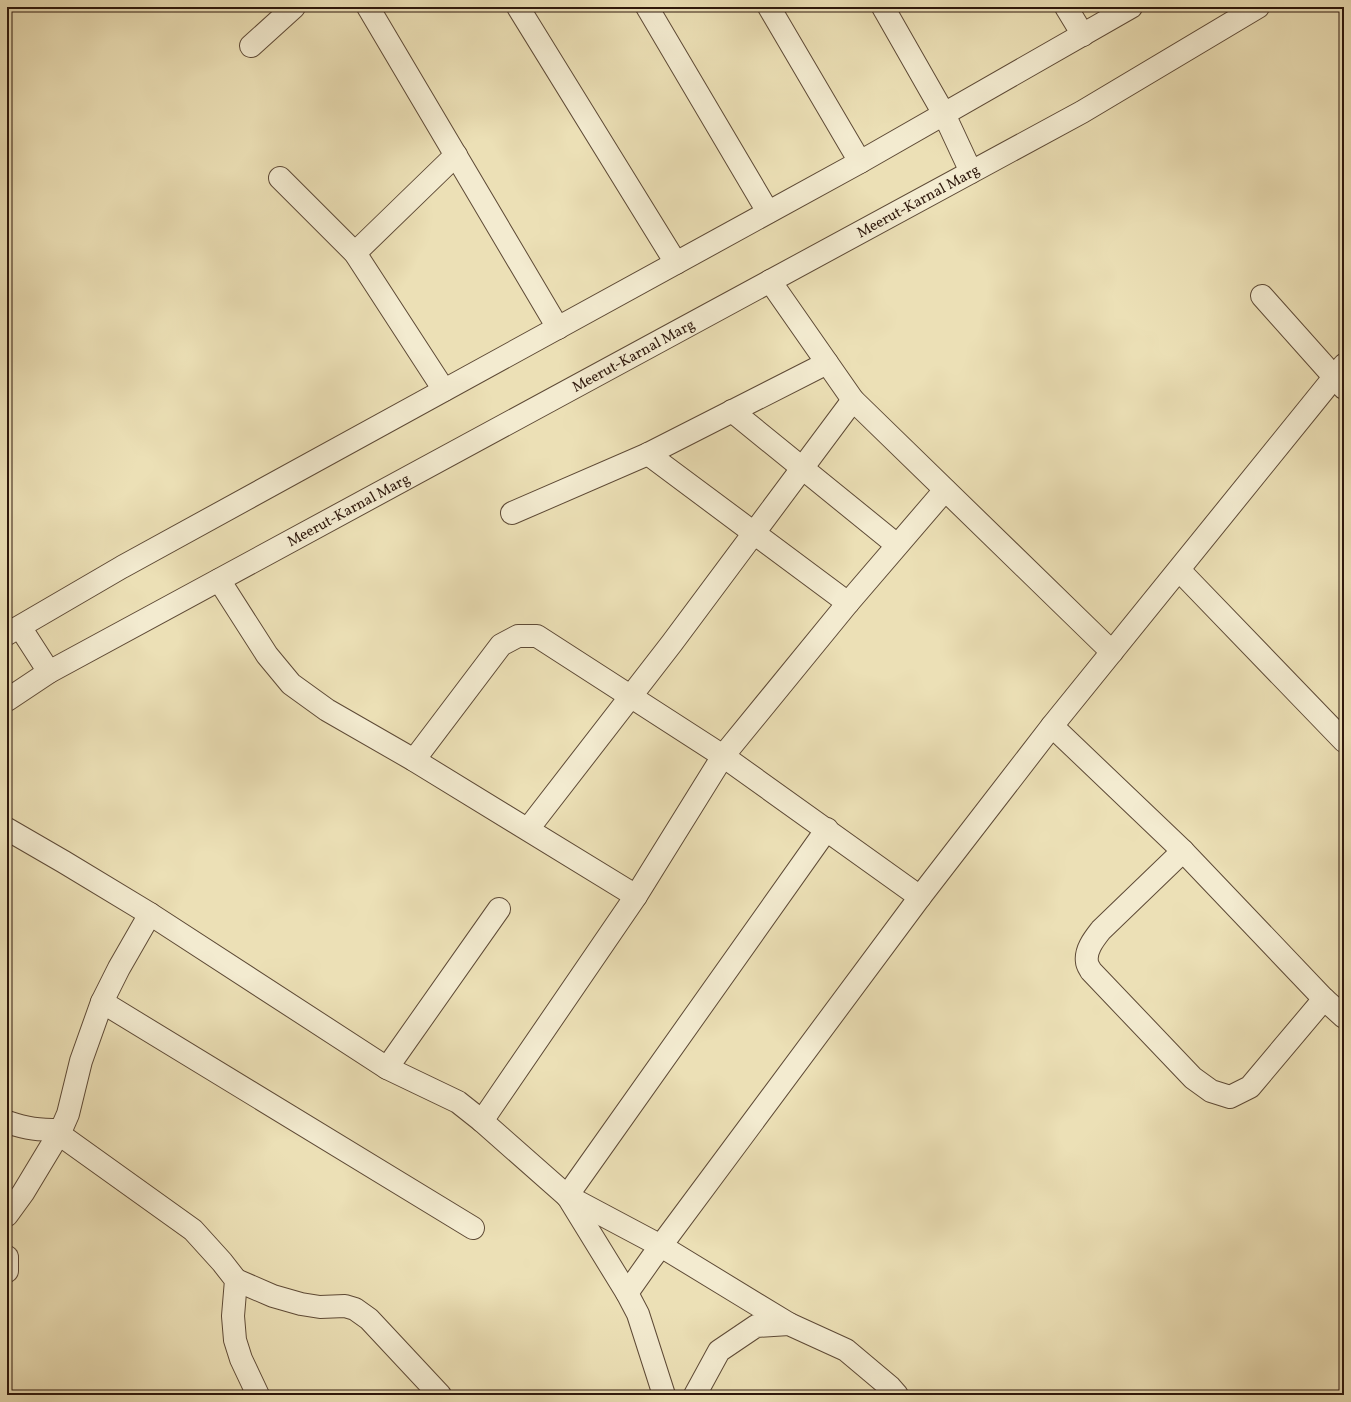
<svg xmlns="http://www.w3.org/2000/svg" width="1351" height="1402" viewBox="0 0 1351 1402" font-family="Vollkorn,serif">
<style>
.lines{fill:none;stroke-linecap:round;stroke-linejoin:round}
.minor-casing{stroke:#5e4a36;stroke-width:24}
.minor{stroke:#f3ebd0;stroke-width:22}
.labels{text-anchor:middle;stroke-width:4;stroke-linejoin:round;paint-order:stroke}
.street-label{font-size:15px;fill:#2e180c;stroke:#f3ebd0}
</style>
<rect width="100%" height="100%" fill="#ece0b6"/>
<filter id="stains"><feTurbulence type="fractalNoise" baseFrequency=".005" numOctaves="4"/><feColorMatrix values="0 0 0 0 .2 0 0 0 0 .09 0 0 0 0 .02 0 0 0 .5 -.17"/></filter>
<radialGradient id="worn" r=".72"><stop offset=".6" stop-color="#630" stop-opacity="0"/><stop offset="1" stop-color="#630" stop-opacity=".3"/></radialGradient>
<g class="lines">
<defs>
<g id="minor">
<path d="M 368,7 L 558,328"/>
<path d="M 518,7 L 676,263"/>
<path d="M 647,7 L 768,212"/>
<path d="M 769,7 L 860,162"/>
<path d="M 883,7 L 944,114 L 971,172"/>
<path d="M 1066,7 L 1083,35"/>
<path d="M 251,46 L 294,7"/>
<path d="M 280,178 L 355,253 L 444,390"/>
<path d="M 355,253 L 456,155"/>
<path d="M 770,281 L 853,400 L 1112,652"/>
<path d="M 1262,296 L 1344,388"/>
<path d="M 732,411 L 897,545"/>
<path d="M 648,454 L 848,603 L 945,490"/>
<path d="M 512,513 L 648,454 L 827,363"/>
<path d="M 1179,570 L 1344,741"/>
<path d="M 219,580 L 267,655 L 291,684 L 327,710 L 414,760 L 636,896 L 482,1121"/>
<path d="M 20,627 L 49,672"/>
<path d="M 7,634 L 122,567 L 860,162 L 1131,7"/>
<path id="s1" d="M 7,700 L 49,672 L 1082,112 L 1258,7"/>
<path d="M 1052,726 L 1183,851 L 1324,999 L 1344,1017"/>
<path d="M 414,760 L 501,645 L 518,636 L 537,636 L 723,756 L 920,897"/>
<path d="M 7,829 L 64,862 L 150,914 L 387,1068 L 458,1102 L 482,1121 L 567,1196 L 661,1246 L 789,1324"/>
<path d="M 528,829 L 672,643 L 853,400"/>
<path d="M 1183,851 L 1101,930 C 1094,939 1085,950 1087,962 C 1087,965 1090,969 1091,971 L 1193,1078 L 1211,1091 L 1230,1097 L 1250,1087 L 1324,999"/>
<path d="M 636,896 L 723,756 L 848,603"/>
<path d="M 102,1002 L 473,1228"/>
<path d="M 387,1068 L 499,909"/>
<path d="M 7,1122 C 28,1129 38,1130 61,1130"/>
<path d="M 59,1134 L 193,1230 L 222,1262 L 236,1280 L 233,1316 L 235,1340 L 241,1359 L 258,1395"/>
<path d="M 567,1196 L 827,829"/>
<path d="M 568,1197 L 627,1293 L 638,1314 L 664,1395"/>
<path d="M 7,1215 L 23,1193 L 61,1130 L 68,1114 L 81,1061 L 102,1002 L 119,968 L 150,914"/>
<path d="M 7,1257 L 7,1271"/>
<path d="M 236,1280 L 273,1296 L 301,1304 L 320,1307 L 345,1306 L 355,1309 L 369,1319 L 440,1395"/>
<path d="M 627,1293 L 651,1259 L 920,897 L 1052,726 L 1344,365"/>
<path d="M 695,1395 L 719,1351 L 756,1326 L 789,1324 L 846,1350 L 890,1387 L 897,1395"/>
</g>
</defs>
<use href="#minor" class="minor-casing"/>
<use href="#minor" class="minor"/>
</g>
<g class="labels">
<g class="street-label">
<text dy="5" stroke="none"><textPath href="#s1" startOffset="1039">Meerut-Karnal Marg</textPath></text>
<text dy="5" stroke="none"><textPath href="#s1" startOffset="715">Meerut-Karnal Marg</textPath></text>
<text dy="5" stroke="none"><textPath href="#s1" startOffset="391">Meerut-Karnal Marg</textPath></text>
</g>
</g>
<rect width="1351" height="1402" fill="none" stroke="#ece0b6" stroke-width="24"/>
<rect x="8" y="8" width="1335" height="1386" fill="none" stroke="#2e180c" stroke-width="2"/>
<rect x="12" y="12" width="1327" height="1378" fill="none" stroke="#2e180c"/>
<rect width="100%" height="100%" filter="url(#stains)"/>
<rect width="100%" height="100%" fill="url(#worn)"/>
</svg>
